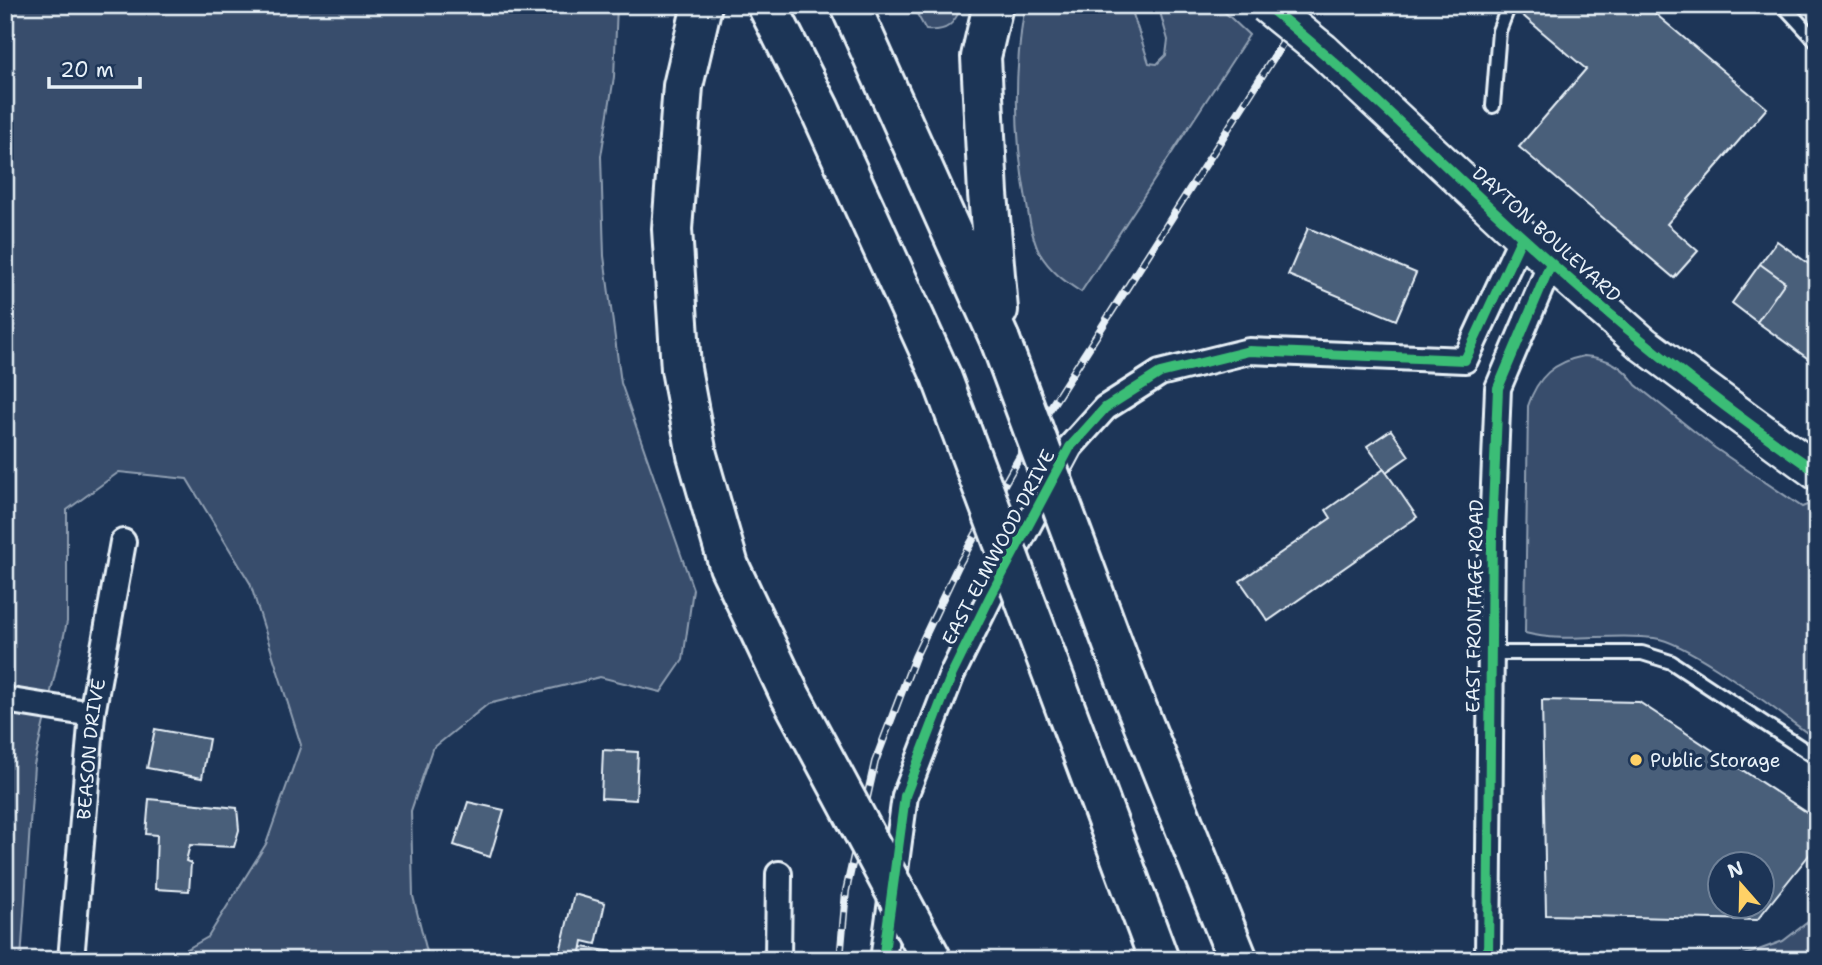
<svg xmlns="http://www.w3.org/2000/svg" width="1822" height="965" viewBox="0 0 1822 965" font-family="'Shantell Sans',sans-serif">
<style>
.green{fill:#374d6c;stroke:#909fb2;stroke-width:2}
.building{fill:#495e7a;stroke:#e8f1f8;stroke-width:2;fill-rule:evenodd}
.lines{fill:none;stroke-linecap:round;stroke-linejoin:round}
.service-casing{stroke:#e8f1f8;stroke-width:18}
.minor-casing{stroke:#e8f1f8;stroke-width:30}
.secondary-casing{stroke:#e8f1f8;stroke-width:40}
.motorway-casing{stroke:#e8f1f8;stroke-width:44}
.service{stroke:#1d3557;stroke-width:12}
.minor{stroke:#1d3557;stroke-width:24}
.secondary{stroke:#1d3557;stroke-width:35}
.motorway{stroke:#1d3557;stroke-width:38}
.rail-casing{stroke:#e8f1f8;stroke-width:8}
.rail{stroke:#1d3557;stroke-width:5;stroke-dasharray:16;stroke-linecap:butt}
.secondary-bridge-casing{stroke:#e8f1f8;stroke-width:40;stroke-linecap:butt}
.motorway-bridge-casing{stroke:#e8f1f8;stroke-width:44;stroke-linecap:butt}
.secondary-bridge{stroke:#1d3557;stroke-width:35}
.motorway-bridge{stroke:#1d3557;stroke-width:38}
.cycleway-casing{stroke:#1d3557;stroke-width:15}
.cycleway{stroke:#3abd76;stroke-width:10}
.poi-dot{fill:#ffd166;stroke:#1d3557;stroke-width:2.5}
.labels{text-anchor:middle;stroke-width:7;stroke-linejoin:round;paint-order:stroke}
.street-label{font-size:19px;fill:#e8f1f8;stroke:#1d3557}
.poi-label{font-size:19px;fill:#e8f1f8;stroke:#1d3557;text-anchor:start}
</style>
<rect width="100%" height="100%" fill="#1d3557"/>
<filter id="ink" filterUnits="userSpaceOnUse"><feTurbulence type="fractalNoise" baseFrequency=".0143" numOctaves="2"/><feDisplacementMap in="SourceGraphic" scale="14" xChannelSelector="R" yChannelSelector="G"/><feConvolveMatrix kernelMatrix="1 2 1 2 8 2 1 2 1" color-interpolation-filters="sRGB"/></filter>
<g filter="url(#ink)">
<path class="green" d="M 5,5 L 617,5 L 614,77 L 601,156 L 604,256 L 621,383 L 693,589 L 683,660 L 661,692 L 600,677 L 488,704 L 432,749 L 411,811 L 413,896 L 429,960 L 168,960 L 208,937 L 266,844 L 301,745 L 250,583 L 187,479 L 119,472 L 67,510 L 67,622 L 34,765 L 21,960 L 5,960 Z
M 912,5 L 962,5 C 954,25 947,32 926,30 Z
M 1025,5 L 1130,5 L 1149,63 L 1157,64 L 1166,55 L 1168,40 L 1158,5 L 1217,5 L 1249,35 L 1081,292 C 1064,281 1050,271 1039,252 C 1031,236 1029,216 1026,199 C 1014,135 1014,70 1025,5 Z
M 1584,356 C 1607,358 1623,365 1636,385 L 1715,448 L 1802,507 L 1807,505 L 1817,512 L 1817,740 C 1781,715 1693,643 1654,638 C 1612,632 1566,644 1525,633 L 1528,406 C 1537,377 1554,362 1584,356 Z
M 1817,915 L 1817,960 L 1731,960 L 1783,941 Z"/>
<path class="building" d="M 1528,5 L 1645,5 L 1767,108 L 1667,224 L 1698,251 L 1674,278 L 1519,147 L 1586,69 L 1521,14 Z
M 1308,228 L 1416,273 L 1396,320 L 1288,275 Z
M 1777,241 L 1817,270 L 1817,365 L 1757,322 L 1785,282 L 1760,264 Z
M 1760,264 L 1785,282 L 1757,322 L 1732,303 Z
M 1391,430 L 1409,456 L 1386,472 L 1367,446 Z
M 1384,469 L 1417,517 L 1268,621 L 1240,581 L 1331,518 L 1326,510 Z
M 1542,700 L 1639,702 L 1817,819 L 1817,845 L 1757,920 L 1546,915 ZM 1720,864 L 1762,864 L 1762,906 L 1720,906 Z
M 155,729 L 209,739 L 202,778 L 147,768 Z
M 603,750 L 638,752 L 636,800 L 601,798 Z
M 149,799 L 237,808 L 239,830 L 234,847 L 190,845 L 186,861 L 191,863 L 189,891 L 155,889 L 157,835 L 146,834 Z
M 468,802 L 504,810 L 490,857 L 454,845 Z
M 574,894 L 605,903 L 596,944 L 583,941 L 580,957 L 560,952 Z
M 582,947 L 653,958 L 652,960 L 579,960 Z"/>
<g class="lines">
<defs>
<path id="service" d="M 1783,5 L 1817,42
M 1493,106 L 1499,31 L 1509,5
M 1491,653 L 1642,653 L 1671,662 L 1817,758"/>
<g id="minor">
<path d="M 5,700 L 92,714"/>
<path id="s1" d="M 71,960 L 92,714 L 123,542"/>
<path d="M 778,960 L 779,874"/>
<path d="M 883,960 L 905,796 L 952,674 L 991,595 L 1070,447 L 1105,408 L 1160,373 L 1249,351 L 1465,360 L 1522,237"/>
<path d="M 1488,960 L 1492,533 L 1498,388 L 1551,263"/>
</g>
<path id="secondary" d="M 1323,51 L 1522,237 L 1643,344 L 1817,472"/>
<path id="motorway" d="M 702,5 L 683,86 L 672,229 L 681,369 L 697,455 L 729,566 L 789,693
M 767,5 L 820,110 L 941,376
M 850,5 L 1000,340
M 993,5 L 981,57 L 988,194 L 998,310
M 1131,693 L 1238,960
M 1078,742 L 1159,960"/>
</defs>
<use href="#service" class="service-casing"/>
<use href="#minor" class="minor-casing"/>
<use href="#secondary" class="secondary-casing"/>
<use href="#motorway" class="motorway-casing"/>
<use href="#service" class="service"/>
<use href="#minor" class="minor"/>
<use href="#secondary" class="secondary"/>
<use href="#motorway" class="motorway"/>
<defs>
<path id="rail" d="M 840,960 L 846,891 L 875,762 L 915,657 L 958,566 L 1023,451 L 1307,5"/>
</defs>
<use href="#rail" class="rail-casing"/>
<use href="#rail" class="rail"/>
<defs>
<path id="secondary-bridge" d="M 1266,5 L 1323,51"/>
<path id="motorway-bridge" d="M 1000,340 L 1131,693
M 941,376 L 1078,742
M 789,693 L 932,960"/>
</defs>
<use href="#secondary-bridge" class="secondary-bridge-casing"/>
<use href="#motorway-bridge" class="motorway-bridge-casing"/>
<use href="#secondary-bridge" class="secondary-bridge"/>
<use href="#motorway-bridge" class="motorway-bridge"/>
<defs>
<path id="cycleway" d="M 1266,5 C 1356,77 1437,159 1522,237 C 1615,322 1713,401 1817,472
M 883,960 L 905,796 L 952,674 L 991,595 L 1070,447 L 1105,408 L 1160,373 L 1249,351 L 1465,360 L 1522,237
M 1488,960 L 1492,533 L 1498,388 L 1551,263"/>
</defs>
<use href="#cycleway" class="cycleway-casing"/>
<use href="#cycleway" class="cycleway"/>
</g>
</g>
<circle class="poi-dot" cx="1636" cy="760" r="7"/>
<g class="labels">
<g class="street-label">
<text transform="translate(1547 234) rotate(42)" y="7">DAYTON BOULEVARD</text>
<text transform="translate(998 547) rotate(-62)" y="7">EAST ELMWOOD DRIVE</text>
<text transform="translate(1474 606) rotate(-89)" y="7">EAST FRONTAGE ROAD</text>
<text dy="7" stroke="none"><textPath href="#s1" startOffset="212">BEASON DRIVE</textPath></text>
</g>
<g class="poi-label">
<text x="1650" y="767">Public Storage</text>
</g>
</g>
<rect width="1822" height="965" fill="none" stroke="#1d3557" stroke-width="28"/>
<rect x="14" y="14" width="1794" height="937" fill="none" stroke="#e8f1f8" stroke-width="2.5" filter="url(#ink)"/>
<g transform="translate(1741 885) rotate(340)"><circle r="33" fill="#1d3557" stroke="#6e8097" stroke-width="2"/>
<path d="M0-5L12 26L0 18L-12 26Z" fill="#ffd166"/>
<text y="-10" font-size="19" font-weight="bold" text-anchor="middle" fill="#e8f1f8">N</text>
</g>
<path d="M49 77v10h91v-10" fill="none" stroke="#e8f1f8" stroke-width="3.5"/>
<text x="60" y="77" font-size="21" fill="#e8f1f8" stroke="#1d3557" stroke-width="5" paint-order="stroke">20 m</text>
</svg>
